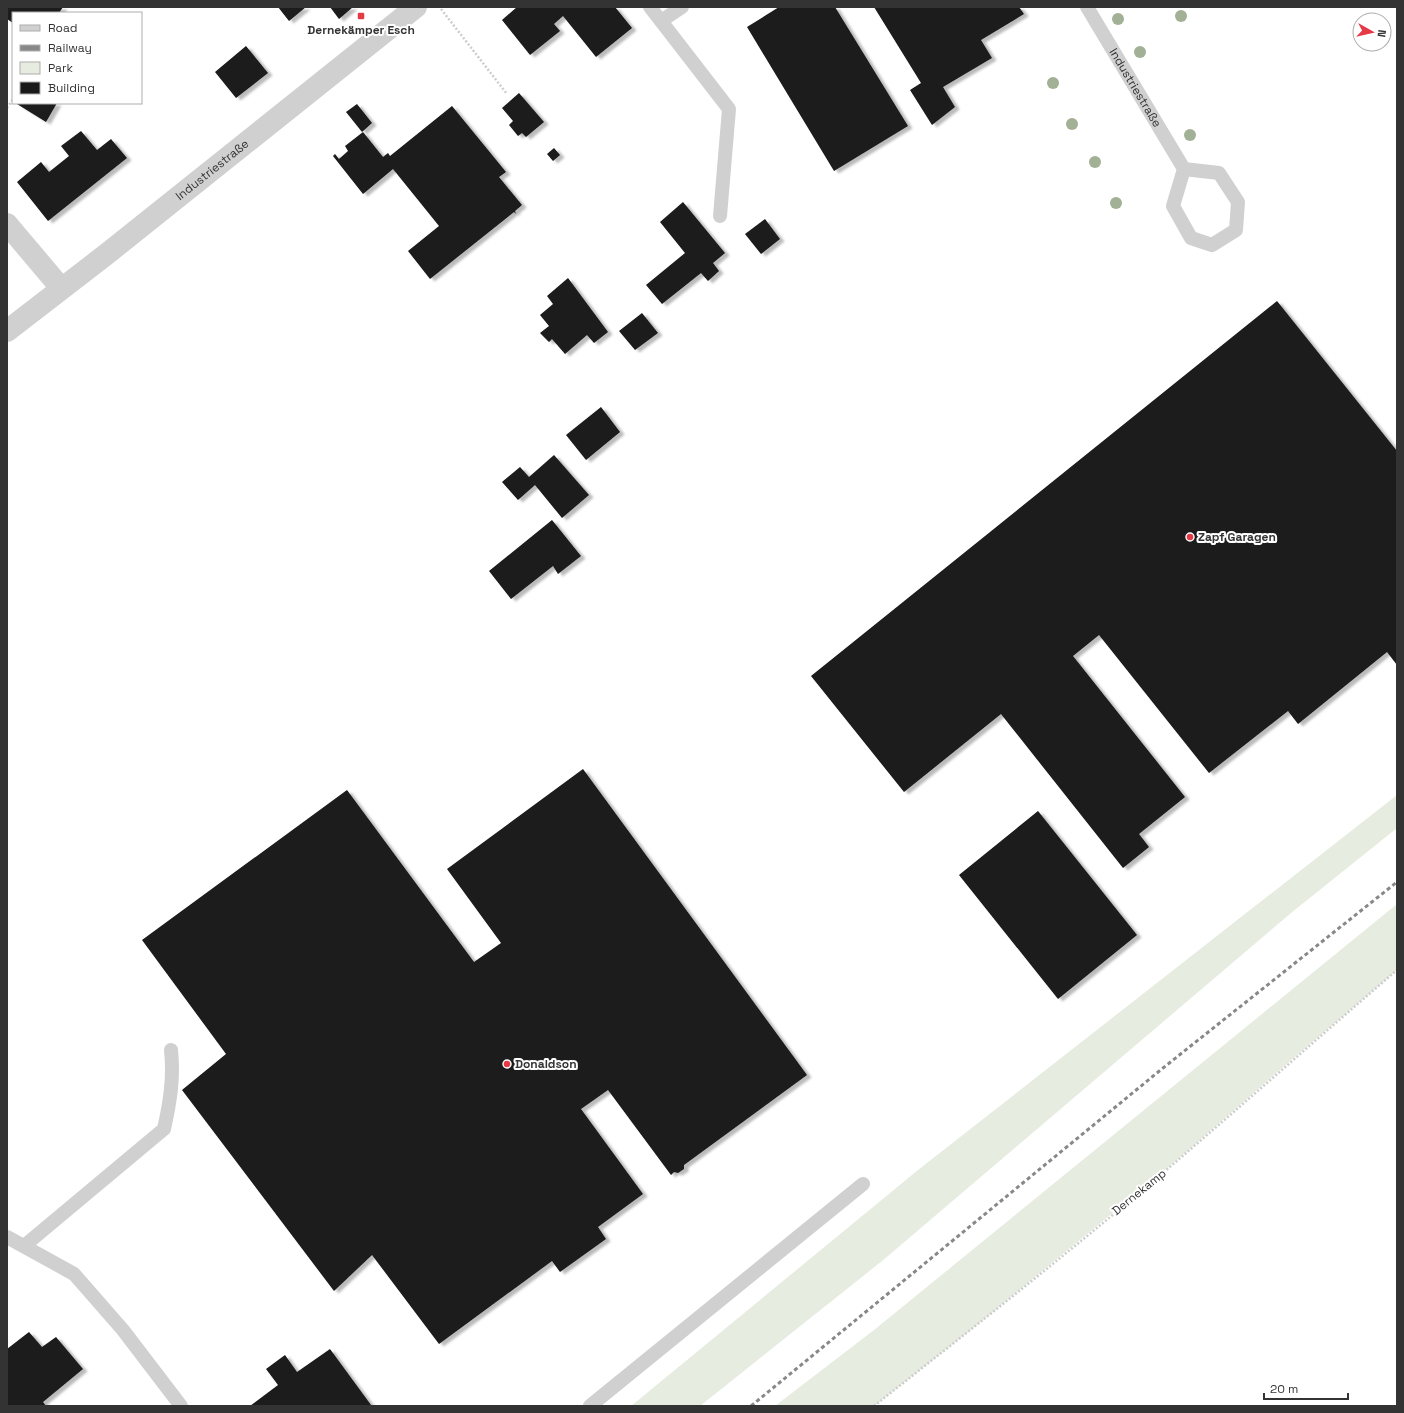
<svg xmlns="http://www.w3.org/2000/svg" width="1404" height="1413" viewBox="0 0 1404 1413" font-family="'Space Grotesk',sans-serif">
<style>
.green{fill:#e6ecdf}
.building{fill:#1a1a1a;filter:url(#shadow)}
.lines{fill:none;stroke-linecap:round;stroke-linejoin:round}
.path{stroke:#cdcdcd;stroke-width:2.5;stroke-dasharray:2 2;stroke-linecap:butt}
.service{stroke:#d0d0d0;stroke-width:14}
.minor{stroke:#d0d0d0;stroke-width:22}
.rail{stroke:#888;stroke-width:3;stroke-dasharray:4 3;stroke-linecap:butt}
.tree{fill:#a2b095}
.poi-dot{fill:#e63946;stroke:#fff;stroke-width:1.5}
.labels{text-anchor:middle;stroke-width:4;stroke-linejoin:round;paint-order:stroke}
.poi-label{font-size:12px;font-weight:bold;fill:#333;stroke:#fff;text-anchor:start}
.street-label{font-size:12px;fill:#333;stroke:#fff}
</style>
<defs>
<filter id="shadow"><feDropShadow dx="4.5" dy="2.5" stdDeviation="1" flood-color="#0004"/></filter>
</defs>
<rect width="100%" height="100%" fill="#fff"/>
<path class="green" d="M 1397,795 L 1397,828 L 1291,913 L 882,1261 L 700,1406 L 631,1406 L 918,1170 Z
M 1397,904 L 1397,970 L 1290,1061 L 1184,1154 L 978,1324 L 874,1406 L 775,1406 L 874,1330 Z"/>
<path class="building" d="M 8,7 L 63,7 L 59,13 L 13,13 L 13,23 L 7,19 Z
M 278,7 L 306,7 L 289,21 Z
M 330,7 L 353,7 L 339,19 Z
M 517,7 L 615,7 L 632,28 L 596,57 L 563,16 L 554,24 L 560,31 L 530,55 L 502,20 Z
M 779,7 L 835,7 L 908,126 L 834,171 L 747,27 Z
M 874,7 L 1019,7 L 1024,14 L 981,40 L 992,58 L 943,87 L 955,107 L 932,125 L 910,90 L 921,83 Z
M 246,46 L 268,73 L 236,98 L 215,72 Z
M 519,93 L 544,122 L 526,137 L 522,133 L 518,136 L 509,125 L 513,121 L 502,108 Z
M 18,103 L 57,103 L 46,122 L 17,104 Z
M 357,104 L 372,123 L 362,132 L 346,112 Z
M 452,106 L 506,172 L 499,177 L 522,205 L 515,211 L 516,214 L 514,212 L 430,279 L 408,251 L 439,226 L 393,169 L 363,194 L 333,156 L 335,154 L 339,159 L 348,151 L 345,146 L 363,132 L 383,157 L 388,153 L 390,156 Z
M 81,131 L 97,150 L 111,139 L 127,158 L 48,221 L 17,182 L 41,162 L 49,172 L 69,156 L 61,146 Z
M 554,148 L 560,155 L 553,161 L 547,154 Z
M 683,202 L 725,253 L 713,263 L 719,271 L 708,281 L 701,273 L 662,304 L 646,285 L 685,253 L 660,222 Z
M 765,219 L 780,239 L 761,254 L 745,234 Z
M 568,278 L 608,332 L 594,343 L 587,335 L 565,354 L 552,339 L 549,342 L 540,333 L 549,326 L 540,315 L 553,304 L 547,296 Z
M 1277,301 L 1397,451 L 1397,665 L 1387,652 L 1298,724 L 1288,711 L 1209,773 L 1099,635 L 1073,656 L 1185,797 L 1139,834 L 1149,847 L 1123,868 L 1001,714 L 904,792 L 811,676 Z
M 642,313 L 658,333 L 635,350 L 619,331 Z
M 601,407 L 620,432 L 586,460 L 566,435 Z
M 554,455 L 589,495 L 562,518 L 535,485 L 518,500 L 502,482 L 520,467 L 529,477 Z
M 552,520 L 581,556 L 558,574 L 553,566 L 511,599 L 489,571 Z
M 583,769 L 807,1075 L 684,1165 L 684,1169 L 678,1173 L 674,1172 L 671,1175 L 608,1090 L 581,1109 L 643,1194 L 598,1227 L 606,1239 L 560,1272 L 552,1261 L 439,1344 L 372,1255 L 334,1291 L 182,1090 L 226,1054 L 142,940 L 347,790 L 474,962 L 501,943 L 447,869 Z
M 1038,811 L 1137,935 L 1058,999 L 959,875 Z
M 29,1332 L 42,1347 L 56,1337 L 83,1369 L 43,1402 L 46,1406 L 7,1406 L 7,1349 Z
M 330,1349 L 371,1405 L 369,1406 L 250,1406 L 278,1385 L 266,1369 L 285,1355 L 297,1372 Z"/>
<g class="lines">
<path class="path" d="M 441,9 L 507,94
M 7,108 L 13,99
M 874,1406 C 979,1323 1084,1241 1185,1154 C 1256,1093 1326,1031 1397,970"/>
<g class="service">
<path d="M 650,7 L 661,21 L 682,7"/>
<path id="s1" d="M 1087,7 L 1184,169 L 1173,206 L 1191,238 L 1212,245 L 1236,230 L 1238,202 L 1219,173 L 1184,169"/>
<path d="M 661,21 L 729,109 L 720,216"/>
<path d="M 7,1237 L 74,1274 L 123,1330 L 181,1406"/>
<path d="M 24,1246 L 164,1129 C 170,1102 174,1078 171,1050"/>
<path d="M 590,1406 L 863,1184"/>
</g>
<g class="minor">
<path d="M 7,224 L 61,288"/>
<path id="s2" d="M 7,331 L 108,253 L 416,7"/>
</g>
<path class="rail" d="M 751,1406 L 1163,1068 L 1397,882"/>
</g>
<g class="tree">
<circle cx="1181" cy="16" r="6"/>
<circle cx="1118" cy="19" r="6"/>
<circle cx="1140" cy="52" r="6"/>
<circle cx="1053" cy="83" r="6"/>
<circle cx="1072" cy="124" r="6"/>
<circle cx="1190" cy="135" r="6"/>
<circle cx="1095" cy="162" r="6"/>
<circle cx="1116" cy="203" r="6"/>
</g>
<g class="poi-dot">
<rect x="357" y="12" width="8" height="8" rx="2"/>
<circle cx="1190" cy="537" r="4"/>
<circle cx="507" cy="1064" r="4"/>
</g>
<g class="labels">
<g class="poi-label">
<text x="361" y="34" text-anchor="middle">Dernekämper Esch</text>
<text x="1198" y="541">Zapf Garagen</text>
<text x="515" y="1068">Donaldson</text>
</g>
<g class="street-label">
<text dy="4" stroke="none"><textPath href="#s1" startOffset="94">Industriestraße</textPath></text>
<text dy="4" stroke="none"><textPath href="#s2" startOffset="261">Industriestraße</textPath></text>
<text transform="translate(1139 1192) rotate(-39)" y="4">Dernekamp</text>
</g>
</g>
<rect width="1404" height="1413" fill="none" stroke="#333333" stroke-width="16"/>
<rect x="12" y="12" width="130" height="92" fill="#ffffff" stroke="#adadad"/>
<rect x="20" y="25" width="20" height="6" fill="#d0d0d0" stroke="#adadad"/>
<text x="48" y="32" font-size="12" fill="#333333">Road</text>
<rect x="20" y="45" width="20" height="6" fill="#888888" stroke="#adadad"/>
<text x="48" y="52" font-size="12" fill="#333333">Railway</text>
<rect x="20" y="62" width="20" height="12" fill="#e6ecdf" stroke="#adadad"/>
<text x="48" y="72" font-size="12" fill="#333333">Park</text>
<rect x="20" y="82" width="20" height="12" fill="#1a1a1a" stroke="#adadad"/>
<text x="48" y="92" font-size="12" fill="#333333">Building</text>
<g transform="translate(1372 32) rotate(98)"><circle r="19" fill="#ffffff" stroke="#adadad"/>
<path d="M0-3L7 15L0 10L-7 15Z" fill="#e63946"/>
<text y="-6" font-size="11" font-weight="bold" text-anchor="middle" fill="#333333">N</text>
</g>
<path d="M1264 1393v6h84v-6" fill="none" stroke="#333333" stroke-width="2"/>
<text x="1270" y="1393" font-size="12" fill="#333333" stroke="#ffffff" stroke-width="3" paint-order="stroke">20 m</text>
</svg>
